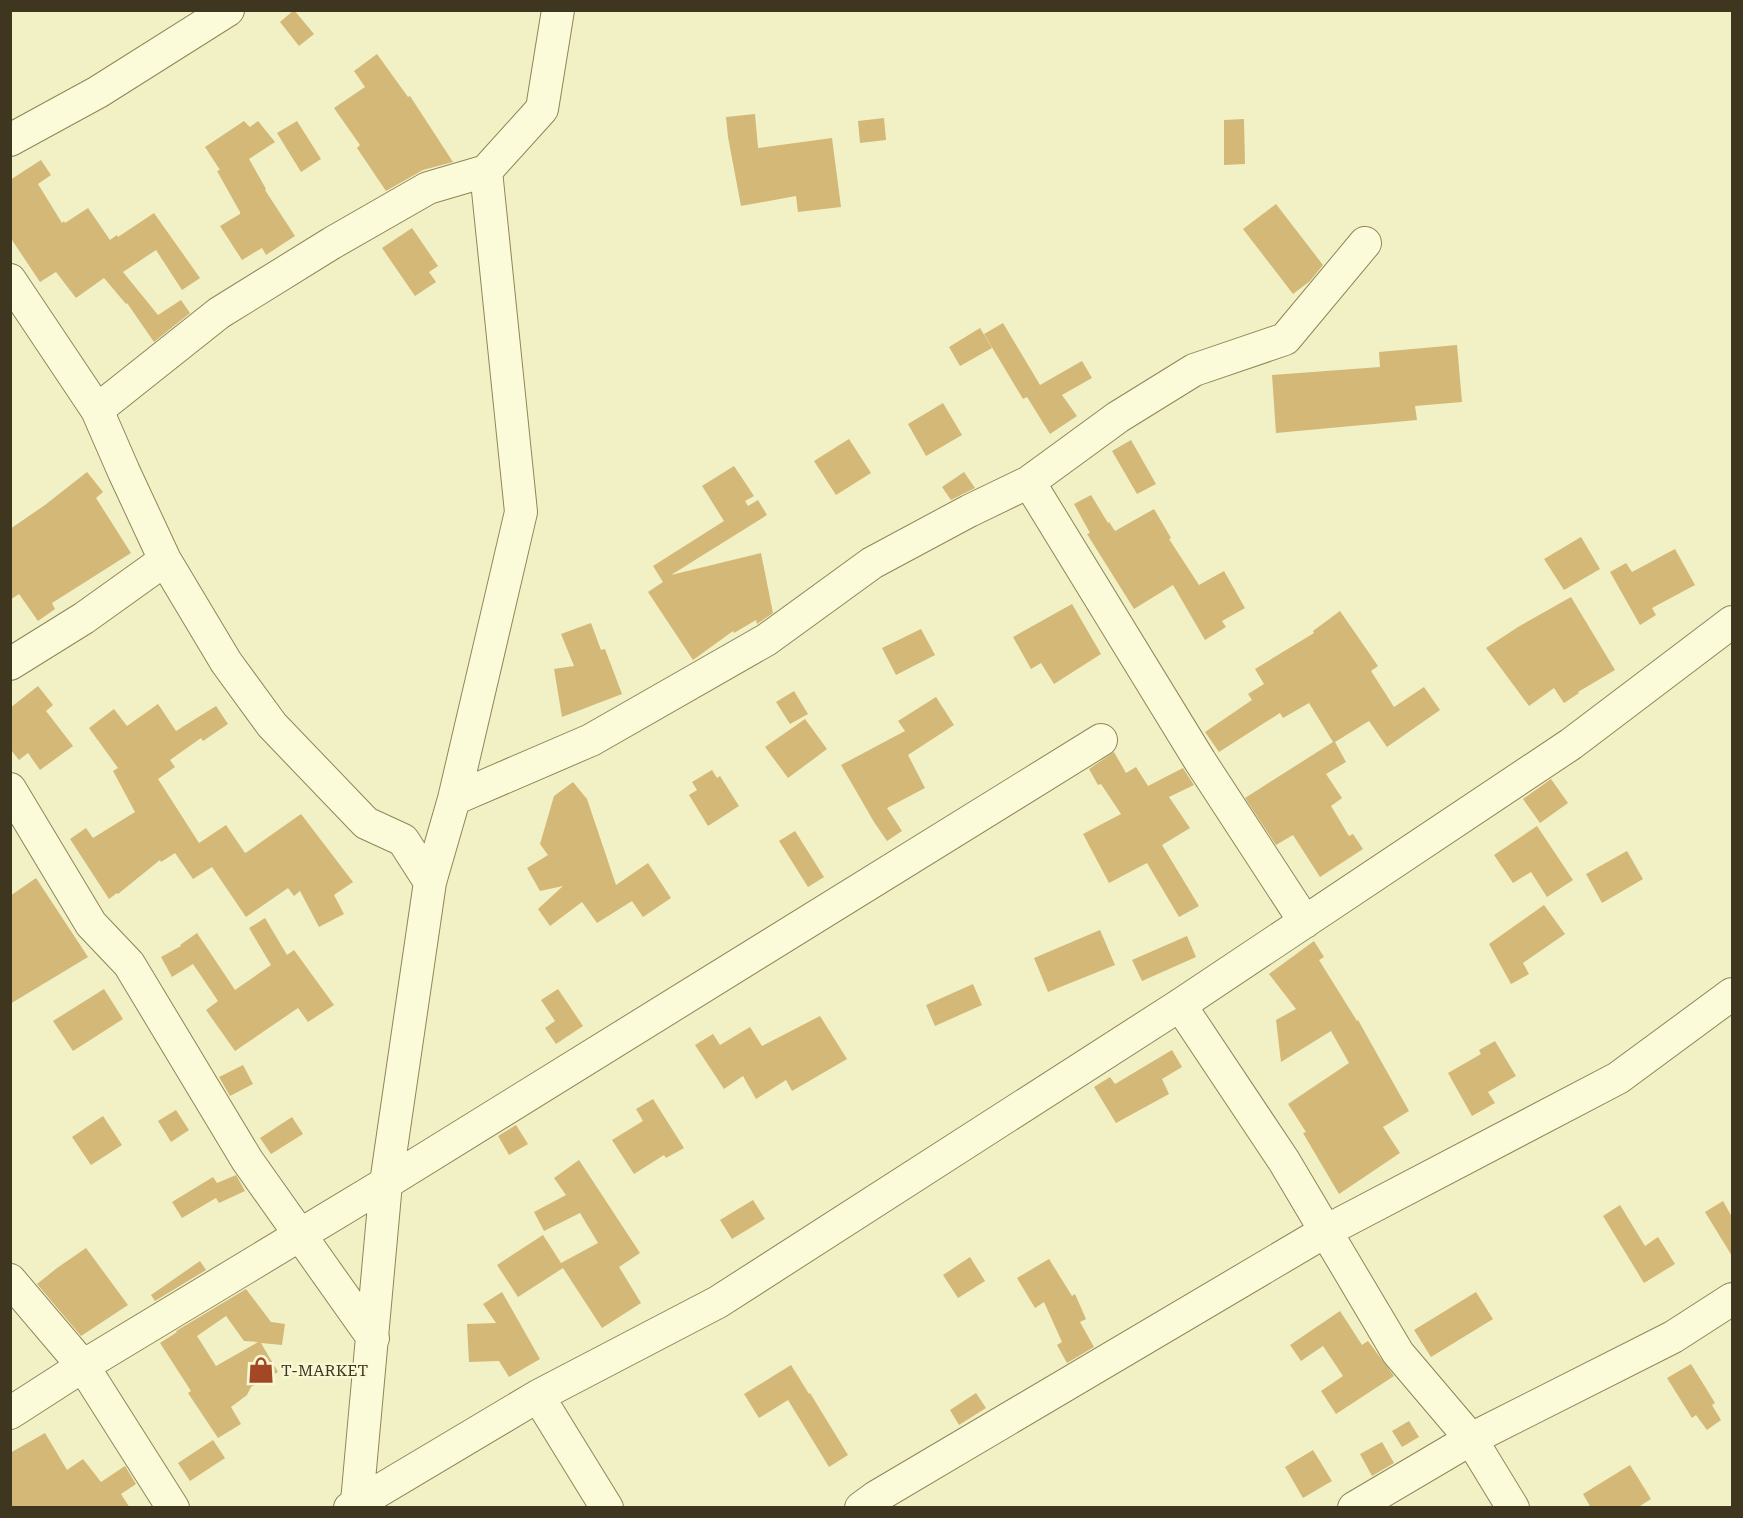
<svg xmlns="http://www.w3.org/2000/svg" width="1743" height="1518" viewBox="0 0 1743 1518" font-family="'Roboto Serif',serif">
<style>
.building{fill:#d3b878;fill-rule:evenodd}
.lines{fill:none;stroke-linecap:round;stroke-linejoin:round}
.minor-casing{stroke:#8f8559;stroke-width:34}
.minor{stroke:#fbfbd9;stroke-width:32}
.labels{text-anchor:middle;stroke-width:4.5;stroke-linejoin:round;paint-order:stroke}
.poi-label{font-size:16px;fill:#3e361e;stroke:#f8f8d5;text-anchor:start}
</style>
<rect width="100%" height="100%" fill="#f2f1c5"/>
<path class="building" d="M 294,10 L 314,34 L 299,46 L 280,22 Z
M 377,54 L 408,97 L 410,96 L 453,162 L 423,170 L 386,191 L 357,148 L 360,145 L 334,108 L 365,87 L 354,71 Z
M 755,114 L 758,148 L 832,138 L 841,207 L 798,212 L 796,196 L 741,206 L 728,137 L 726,117 Z
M 884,118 L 886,140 L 860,143 L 858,121 Z
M 1244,119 L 1245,164 L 1224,165 L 1224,120 Z
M 244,121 L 250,127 L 258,121 L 275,142 L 249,159 L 266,189 L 265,190 L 295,236 L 266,255 L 262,248 L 242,260 L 220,226 L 240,214 L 240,212 L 217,171 L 220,170 L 205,147 Z
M 297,121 L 321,159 L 301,172 L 277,133 Z
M 41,160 L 51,175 L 38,184 L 62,223 L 64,221 L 65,223 L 88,208 L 110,240 L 117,235 L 118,237 L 154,213 L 200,278 L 182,290 L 156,250 L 123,272 L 158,315 L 181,300 L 190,313 L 154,342 L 127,303 L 126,304 L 104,278 L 76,298 L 56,272 L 40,282 L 10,237 L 10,180 Z
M 1276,204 L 1323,265 L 1310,281 L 1293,294 L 1243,229 Z
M 412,228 L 438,266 L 429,272 L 436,282 L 415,296 L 382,248 Z
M 1003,323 L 1040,385 L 1082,361 L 1092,378 L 1062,395 L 1077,416 L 1050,434 L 1027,397 L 1023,399 L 984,334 Z
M 980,328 L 992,348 L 960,366 L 949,347 Z
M 1457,345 L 1462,402 L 1415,406 L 1417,420 L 1276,433 L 1272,375 L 1380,367 L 1379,352 Z
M 943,403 L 962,435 L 926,456 L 908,424 Z
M 849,439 L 871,473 L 836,495 L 814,461 Z
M 1131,440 L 1156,484 L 1137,494 L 1112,451 Z
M 734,466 L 754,496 L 745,501 L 748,506 L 758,500 L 767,515 L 671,575 L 761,553 L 773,613 L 757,624 L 756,620 L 734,633 L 733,631 L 693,660 L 648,592 L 663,582 L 653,566 L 724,521 L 702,486 Z
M 87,472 L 103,492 L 96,498 L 131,553 L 52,603 L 55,609 L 38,621 L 19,594 L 10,600 L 10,529 L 45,505 Z
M 964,472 L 975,488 L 951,500 L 942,487 Z
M 1091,495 L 1108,523 L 1109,522 L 1115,531 L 1154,509 L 1171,538 L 1169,539 L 1199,585 L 1224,571 L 1245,608 L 1222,621 L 1226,627 L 1205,640 L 1173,585 L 1134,609 L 1087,534 L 1090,533 L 1074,504 Z
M 1581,537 L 1600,569 L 1564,590 L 1544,559 Z
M 1675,549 L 1695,585 L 1652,608 L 1656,615 L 1640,625 L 1610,572 L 1626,563 L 1632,572 Z
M 1571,597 L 1615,670 L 1578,692 L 1579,693 L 1564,703 L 1554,688 L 1529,706 L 1486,648 L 1518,627 Z
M 1072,604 L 1101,654 L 1054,684 L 1041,663 L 1031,669 L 1013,637 Z
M 1340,611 L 1378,666 L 1371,671 L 1394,707 L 1424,687 L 1440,710 L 1387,747 L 1369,721 L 1335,742 L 1346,762 L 1326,774 L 1342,798 L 1331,806 L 1349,836 L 1353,834 L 1363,849 L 1320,877 L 1293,835 L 1276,845 L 1245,798 L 1333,742 L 1309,703 L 1283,718 L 1280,713 L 1219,752 L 1205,732 L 1252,700 L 1248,694 L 1264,684 L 1255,669 L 1314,633 L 1313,631 Z
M 591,623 L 601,650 L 605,649 L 622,694 L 562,717 L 554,669 L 574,666 L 561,634 Z
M 921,629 L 935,655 L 896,675 L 882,648 Z
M 38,686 L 53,705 L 46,711 L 73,746 L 40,770 L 28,753 L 19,760 L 10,749 L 10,708 Z
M 794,691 L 808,714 L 790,724 L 776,702 Z
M 936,697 L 954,725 L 908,755 L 925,788 L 887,808 L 902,831 L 887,841 L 874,822 L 841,765 L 905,731 L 898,721 Z
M 158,704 L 176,731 L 216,706 L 228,724 L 203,741 L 201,738 L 170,760 L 175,767 L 158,779 L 199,843 L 226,825 L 245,853 L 247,852 L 301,814 L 353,882 L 334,895 L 344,914 L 319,927 L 300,891 L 294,896 L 288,888 L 246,917 L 212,867 L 193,879 L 175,853 L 161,862 L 160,860 L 118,894 L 117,893 L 109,899 L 70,839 L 86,828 L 93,838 L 135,812 L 113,771 L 118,768 L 89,728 L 114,709 L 127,726 Z
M 805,719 L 827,749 L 788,778 L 765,747 Z
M 1114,752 L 1126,773 L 1136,767 L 1148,786 L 1183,768 L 1194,785 L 1169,797 L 1190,828 L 1162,845 L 1199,906 L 1179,917 L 1147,863 L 1109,883 L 1083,834 L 1121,814 L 1101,784 L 1098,785 L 1089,769 Z
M 712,770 L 717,778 L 720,776 L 739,806 L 708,826 L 689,795 L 697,790 L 692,782 Z
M 1551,779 L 1568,803 L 1540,823 L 1523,799 Z
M 573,782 L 587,799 L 616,885 L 648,863 L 671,898 L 643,917 L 632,901 L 597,923 L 582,902 L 550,926 L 538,909 L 563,886 L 540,891 L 527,868 L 548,855 L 540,844 L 554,796 Z
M 1537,826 L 1573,880 L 1547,897 L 1531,872 L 1513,883 L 1494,855 Z
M 795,831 L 824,877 L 808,887 L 779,841 Z
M 1627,851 L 1643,879 L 1602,903 L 1586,874 Z
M 36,878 L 88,957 L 10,1004 L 10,896 Z
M 1544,905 L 1565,934 L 1523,963 L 1529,974 L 1511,984 L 1489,944 Z
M 265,918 L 287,955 L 294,950 L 334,1005 L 308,1022 L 298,1008 L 235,1051 L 206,1010 L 218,1001 L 193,964 L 172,977 L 161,957 L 181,946 L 180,945 L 197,933 L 235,990 L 271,965 L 249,928 Z
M 1100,930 L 1115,965 L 1048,992 L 1034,958 Z
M 1187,936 L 1196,957 L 1142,981 L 1132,960 Z
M 1314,941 L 1324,957 L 1319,960 L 1357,1021 L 1358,1020 L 1409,1111 L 1383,1127 L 1400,1153 L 1339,1194 L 1303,1133 L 1306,1132 L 1288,1104 L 1349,1063 L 1331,1031 L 1281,1062 L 1276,1020 L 1296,1009 L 1269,974 Z
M 973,984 L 982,1005 L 935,1026 L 926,1005 Z
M 104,989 L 123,1019 L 73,1051 L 53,1021 Z
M 558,989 L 583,1026 L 556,1044 L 545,1028 L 555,1021 L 541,1000 Z
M 820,1016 L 847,1059 L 792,1091 L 786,1080 L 756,1099 L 743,1076 L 724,1089 L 695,1045 L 713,1034 L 720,1045 L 750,1027 L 762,1046 Z
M 1495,1041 L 1516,1076 L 1488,1092 L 1495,1103 L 1472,1116 L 1448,1073 L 1481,1054 L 1479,1050 Z
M 1172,1050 L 1182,1067 L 1162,1079 L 1169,1094 L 1116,1123 L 1094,1087 L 1110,1077 L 1115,1084 Z
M 243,1065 L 253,1084 L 230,1096 L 219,1077 Z
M 653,1099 L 684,1148 L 666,1158 L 664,1155 L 634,1174 L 612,1140 L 643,1121 L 636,1109 Z
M 176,1110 L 189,1130 L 171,1142 L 158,1121 Z
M 103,1116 L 122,1145 L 91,1165 L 72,1137 Z
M 292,1117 L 303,1134 L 271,1154 L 260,1138 Z
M 516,1125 L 528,1144 L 509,1155 L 498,1136 Z
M 579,1160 L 640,1253 L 619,1267 L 641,1303 L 602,1328 L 563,1268 L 518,1297 L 497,1265 L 543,1235 L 561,1263 L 598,1243 L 580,1213 L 544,1231 L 534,1212 L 566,1195 L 554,1178 Z
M 236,1175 L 245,1191 L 219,1203 L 216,1198 L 182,1218 L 172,1202 L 213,1177 L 217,1183 Z
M 753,1200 L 765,1219 L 732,1239 L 720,1220 Z
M 1723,1201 L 1732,1217 L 1732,1256 L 1705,1212 Z
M 1620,1205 L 1645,1246 L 1658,1237 L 1675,1264 L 1644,1283 L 1603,1216 Z
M 86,1248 L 128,1305 L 81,1336 L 37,1284 L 57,1268 Z
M 970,1257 L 985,1281 L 958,1298 L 943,1275 Z
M 1049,1259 L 1072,1296 L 1075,1294 L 1086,1319 L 1080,1322 L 1094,1347 L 1067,1363 L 1057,1345 L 1062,1342 L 1044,1302 L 1035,1308 L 1017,1278 Z
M 200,1261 L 206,1270 L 155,1301 L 151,1295 Z
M 246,1289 L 271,1322 L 285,1324 L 282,1345 L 261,1343 L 278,1372 L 251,1387 L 247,1395 L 231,1407 L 241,1424 L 218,1438 L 188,1393 L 191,1391 L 160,1343 L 177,1332 L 176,1331 ZM 226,1316 L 244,1341 L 258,1342 L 216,1366 L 197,1336 Z
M 502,1292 L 540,1359 L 509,1377 L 499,1361 L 469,1362 L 467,1324 L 496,1323 L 483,1304 Z
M 1476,1292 L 1493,1319 L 1431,1357 L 1414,1330 Z
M 1340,1311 L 1362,1345 L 1368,1341 L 1394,1376 L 1336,1414 L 1321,1391 L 1343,1376 L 1323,1346 L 1301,1361 L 1290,1345 Z
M 1691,1364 L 1715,1403 L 1712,1405 L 1721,1420 L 1707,1430 L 1696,1415 L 1692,1418 L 1667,1378 Z
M 791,1365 L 809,1394 L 810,1393 L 848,1455 L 829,1467 L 788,1400 L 759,1418 L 744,1394 Z
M 976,1393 L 986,1408 L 959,1425 L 950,1410 Z
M 1409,1421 L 1419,1437 L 1402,1447 L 1392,1431 Z
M 45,1433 L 67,1470 L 83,1459 L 101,1482 L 125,1466 L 136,1484 L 121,1494 L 130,1508 L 10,1508 L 10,1453 Z
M 213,1440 L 225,1458 L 190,1481 L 178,1463 Z
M 1382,1442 L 1394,1463 L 1372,1476 L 1360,1454 Z
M 1313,1450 L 1332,1481 L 1303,1498 L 1285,1467 Z
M 1630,1465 L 1651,1499 L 1637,1508 L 1591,1508 L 1583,1494 Z"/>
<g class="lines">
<defs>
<path id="minor" d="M 10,140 L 98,92 L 228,10
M 10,280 L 97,410 L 124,472 L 165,560 L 226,662 L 272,725 L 366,823 L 403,840 L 430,882
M 97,410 L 219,313 L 332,243 L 428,188 L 486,171
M 1029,482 L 1200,761 L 1305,922
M 10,664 L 84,618 L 165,560
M 10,789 L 91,924 L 129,964 L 247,1160 L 373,1338
M 454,799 L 591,740 L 766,640 L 872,563 L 969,511 L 1029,482 L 1118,417 L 1194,370 L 1285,339 L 1365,243
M 1180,1005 L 1284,1161 L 1398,1353 L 1471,1439 L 1513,1508
M 10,1280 L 83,1366 L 173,1508
M 538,1396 L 607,1508
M 10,1413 L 83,1366 L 386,1183 L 1101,740
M 357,1502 L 386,1183 L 430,882 L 454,799 L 521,512 L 486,171 L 542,109 L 558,10
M 350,1508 L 538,1396 L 718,1302 L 1180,1005 L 1571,744 L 1732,622
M 861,1508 L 876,1497 L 1326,1231 L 1618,1078 L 1732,994
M 1354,1508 L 1471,1439 L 1673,1337 L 1732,1299"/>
</defs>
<use href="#minor" class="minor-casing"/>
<use href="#minor" class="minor"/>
</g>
<defs>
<symbol id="shop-bare" viewBox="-9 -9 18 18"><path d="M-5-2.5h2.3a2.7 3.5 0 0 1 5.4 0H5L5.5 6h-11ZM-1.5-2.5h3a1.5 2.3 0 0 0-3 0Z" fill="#a34824" stroke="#f8f8d5" stroke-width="2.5" paint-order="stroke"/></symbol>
</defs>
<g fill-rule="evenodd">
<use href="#shop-bare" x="242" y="1351" width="38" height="38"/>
</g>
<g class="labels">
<g class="poi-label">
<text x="281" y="1376">T-MARKET</text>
</g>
</g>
<rect width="1743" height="1518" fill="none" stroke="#3e361e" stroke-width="24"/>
</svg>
